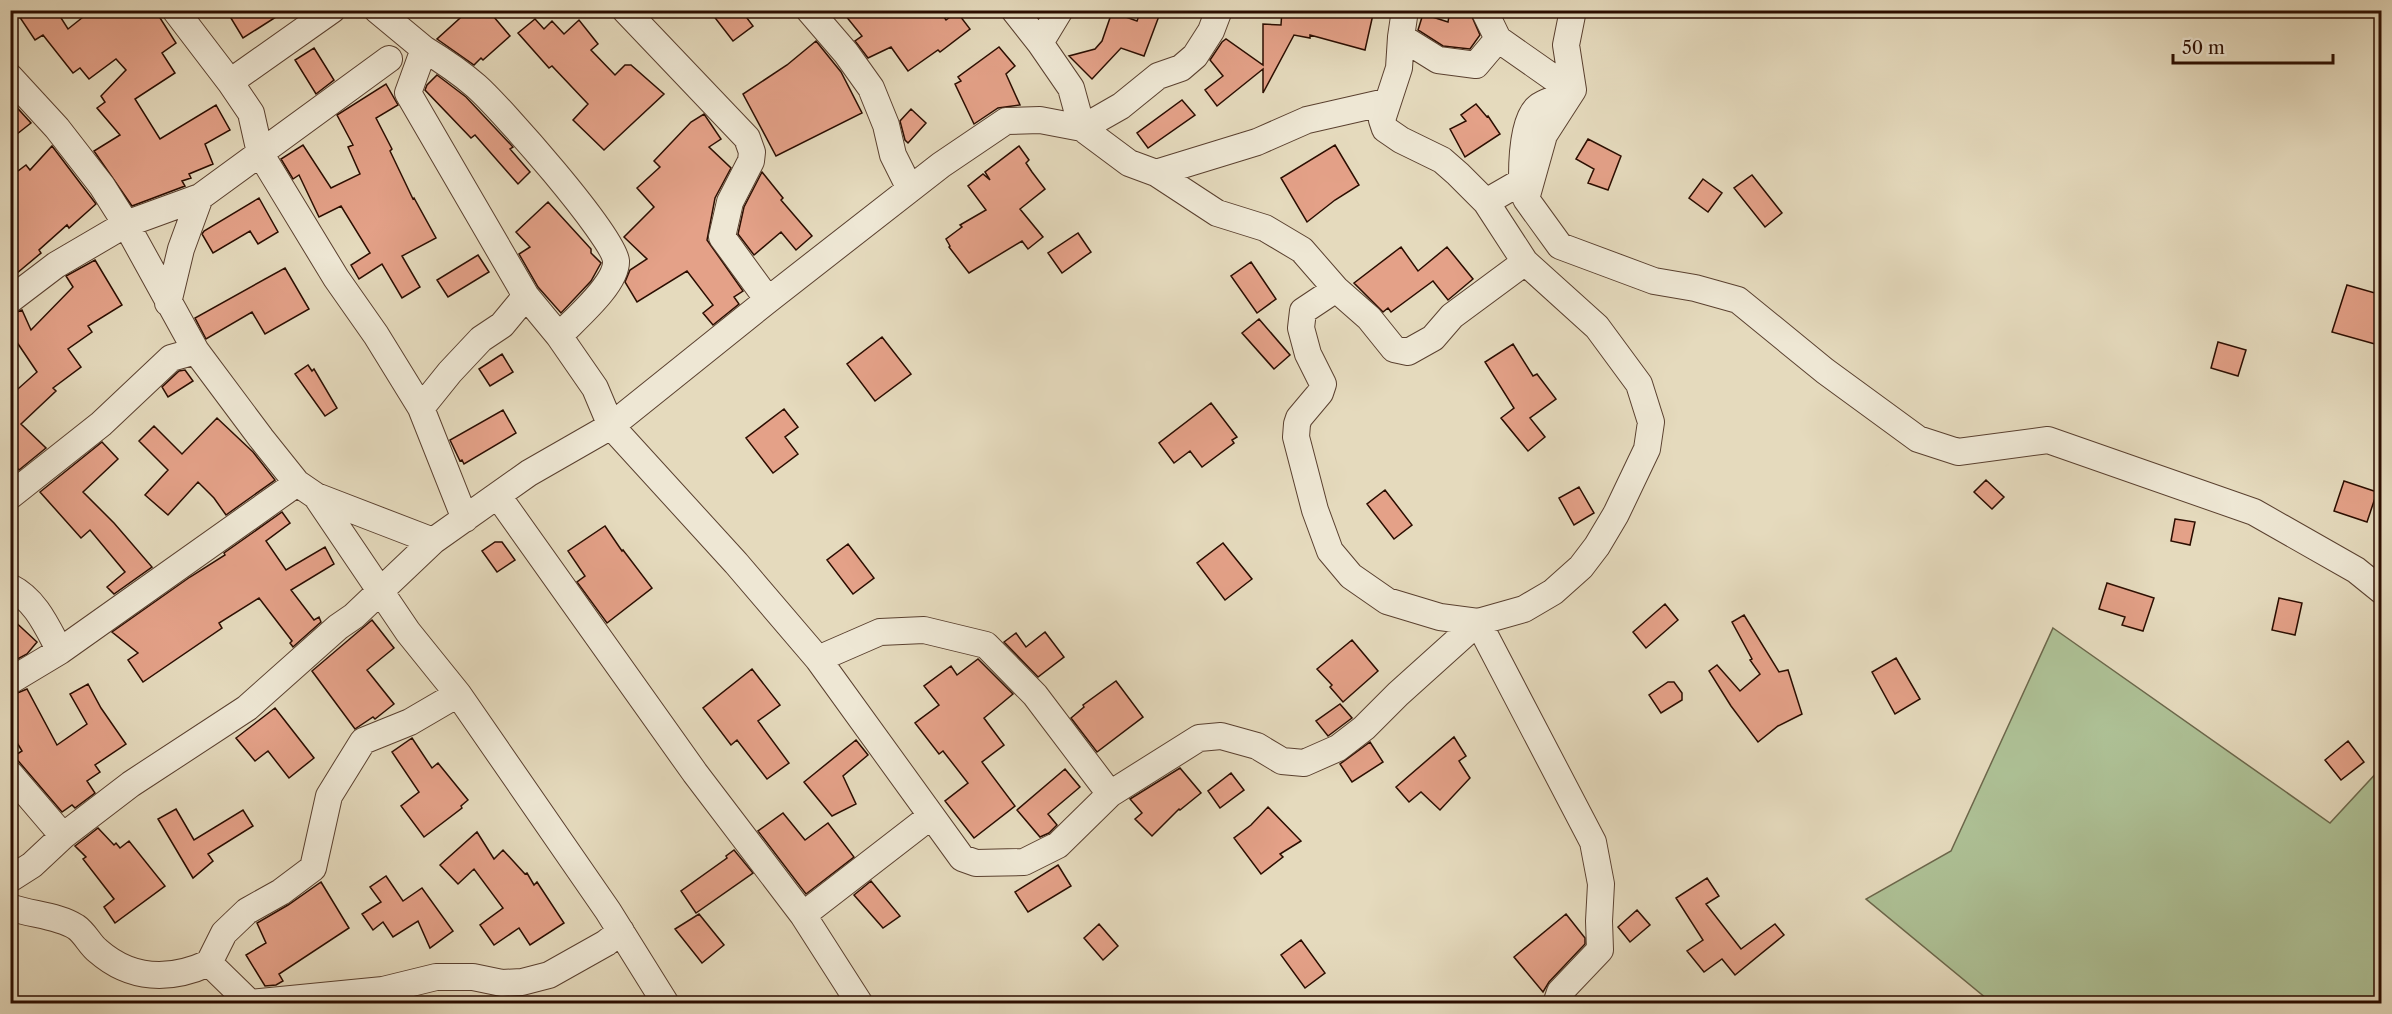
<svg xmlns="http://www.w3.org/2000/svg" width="2392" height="1014" viewBox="0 0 2392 1014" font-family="'Libre Caslon Text',serif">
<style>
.green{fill:#aec196;stroke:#6c674b;stroke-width:1.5}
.building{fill:#e4a188;stroke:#2b0d00;stroke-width:1.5}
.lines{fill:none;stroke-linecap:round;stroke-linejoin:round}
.street-casing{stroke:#5a402f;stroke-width:28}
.street{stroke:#eee7d4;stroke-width:26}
</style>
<rect width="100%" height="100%" fill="#e5dabd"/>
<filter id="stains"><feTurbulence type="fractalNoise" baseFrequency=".00333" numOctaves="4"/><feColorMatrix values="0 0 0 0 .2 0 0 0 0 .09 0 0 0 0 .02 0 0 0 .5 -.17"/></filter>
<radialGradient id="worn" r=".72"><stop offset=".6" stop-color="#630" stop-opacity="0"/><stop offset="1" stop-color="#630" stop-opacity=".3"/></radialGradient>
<path class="green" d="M 2053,628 L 2330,823 L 2381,768 L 2381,1003 L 1992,1003 L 1866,899 L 1951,851 Z"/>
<path class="building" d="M 15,10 L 56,10 L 68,29 L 92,10 L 155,10 L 176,43 L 162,53 L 175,73 L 135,99 L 160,139 L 216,105 L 230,130 L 205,144 L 213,164 L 189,174 L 191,178 L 182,181 L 185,186 L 132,206 L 94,151 L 120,135 L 97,108 L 105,102 L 101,96 L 126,70 L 116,59 L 89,79 L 80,68 L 73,73 L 43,35 L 35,40 Z
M 226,10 L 287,10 L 243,38 Z
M 469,10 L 488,10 L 510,36 L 483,60 L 481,58 L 474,65 L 437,39 Z
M 709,10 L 741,10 L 753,26 L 733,41 Z
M 841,10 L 939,10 L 946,20 L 957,12 L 970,29 L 940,52 L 938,50 L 908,71 L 891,47 L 868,58 L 855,41 L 862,36 Z
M 1141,10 L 1159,16 L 1144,56 L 1121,48 L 1092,79 L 1069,56 L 1095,49 L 1102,41 L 1112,12 L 1137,21 Z
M 1282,10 L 1374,10 L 1365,50 L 1310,35 L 1310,38 L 1294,35 L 1263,93 L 1263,69 L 1217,106 L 1205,90 L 1223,76 L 1210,60 L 1222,42 L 1226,39 L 1263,65 L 1263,24 L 1281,25 Z
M 1450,10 L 1469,10 L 1480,35 L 1470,49 L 1443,46 L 1418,30 L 1423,14 L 1448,22 Z
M 535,19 L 544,29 L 552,21 L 564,34 L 579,20 L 598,44 L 591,50 L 615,75 L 625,65 L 631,65 L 664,94 L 604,150 L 573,120 L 588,104 L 552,66 L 549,68 L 518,33 Z
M 816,41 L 841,72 L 862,113 L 776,156 L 743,94 L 787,65 Z
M 999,47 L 1015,66 L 1006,74 L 1020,105 L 998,108 L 974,124 L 955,84 L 961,81 L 958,77 Z
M 314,48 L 334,80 L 316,94 L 295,60 Z
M 437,75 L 466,97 L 513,147 L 510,149 L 530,172 L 518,184 L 475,135 L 471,138 L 425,90 L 427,85 Z
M 386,84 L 398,105 L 376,118 L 392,149 L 390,151 L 413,199 L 414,198 L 436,238 L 402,256 L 420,287 L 402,298 L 382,264 L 359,279 L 351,265 L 370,253 L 341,206 L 319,217 L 299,175 L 293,179 L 281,159 L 303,145 L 331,188 L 360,174 L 348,147 L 353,145 L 337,115 Z
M 10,100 L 31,123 L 17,134 L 10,125 Z
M 1182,100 L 1195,115 L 1148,148 L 1137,133 Z
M 1476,104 L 1487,117 L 1488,116 L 1500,134 L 1465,157 L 1450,129 L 1466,121 L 1461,115 Z
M 911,109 L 926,123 L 908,143 L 905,140 L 900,121 Z
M 704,114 L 721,139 L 709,147 L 731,168 L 715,198 L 707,240 L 743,291 L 734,297 L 739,304 L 713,325 L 703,313 L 713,305 L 687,271 L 637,302 L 625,282 L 630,270 L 647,259 L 624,237 L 654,207 L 637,188 L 660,167 L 654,161 L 691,122 Z
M 1588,139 L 1621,156 L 1608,190 L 1588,183 L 1594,169 L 1576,159 Z
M 1335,145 L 1359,185 L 1335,200 L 1307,222 L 1281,178 Z
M 52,146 L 96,204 L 69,228 L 67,225 L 39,250 L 41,253 L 10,279 L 10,177 L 26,165 L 30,170 Z
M 1019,146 L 1029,160 L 1026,163 L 1032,172 L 1045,189 L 1020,209 L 1043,237 L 1028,249 L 1022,241 L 969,273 L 949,247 L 950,246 L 946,239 L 962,227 L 960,225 L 986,210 L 968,186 L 983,174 L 990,180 L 985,172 Z
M 762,172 L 783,198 L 781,200 L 812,236 L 796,250 L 781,232 L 754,255 L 738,234 L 744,207 Z
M 1752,175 L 1782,213 L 1765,227 L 1734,188 Z
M 1703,179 L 1722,193 L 1708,212 L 1689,198 Z
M 259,198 L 278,232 L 258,244 L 250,231 L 213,253 L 202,234 L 204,231 Z
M 548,202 L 591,249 L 591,253 L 601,263 L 591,281 L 561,313 L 538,287 L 519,254 L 530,247 L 516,232 Z
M 1078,233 L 1091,252 L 1062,273 L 1048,253 Z
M 1401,247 L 1418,271 L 1447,247 L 1473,279 L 1448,300 L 1433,281 L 1391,312 L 1388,308 L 1383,312 L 1354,283 Z
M 478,255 L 489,272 L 448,297 L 437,280 Z
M 95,260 L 122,305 L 88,326 L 92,332 L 68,349 L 81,367 L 53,388 L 56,391 L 21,424 L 46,448 L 19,470 L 10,461 L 10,396 L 37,372 L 10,332 L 10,315 L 22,310 L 31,330 L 73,287 L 66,276 Z
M 1251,262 L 1276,299 L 1257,313 L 1231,276 Z
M 285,268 L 309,309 L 265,334 L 252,312 L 206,339 L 195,318 Z
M 2347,285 L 2382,295 L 2382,346 L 2332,332 Z
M 1259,319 L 1290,355 L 1274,369 L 1242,333 Z
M 882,337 L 911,374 L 875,401 L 847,364 Z
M 2218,342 L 2246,350 L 2238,376 L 2211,368 Z
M 1513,344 L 1533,376 L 1537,374 L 1556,399 L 1530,418 L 1545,437 L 1528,451 L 1501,418 L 1514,408 L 1485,362 Z
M 502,354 L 513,372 L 490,386 L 479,369 Z
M 308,365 L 312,371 L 314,369 L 337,408 L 325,416 L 295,374 Z
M 185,370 L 193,381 L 168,397 L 162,387 L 179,371 Z
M 1211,403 L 1237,437 L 1232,440 L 1234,443 L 1202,467 L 1190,451 L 1174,463 L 1159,443 Z
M 784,409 L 798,427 L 785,437 L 798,454 L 773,473 L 746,438 Z
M 503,410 L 516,433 L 464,464 L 462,460 L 460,461 L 450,440 Z
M 217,418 L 253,452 L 275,480 L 226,515 L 214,498 L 198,482 L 168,515 L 145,495 L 168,470 L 139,441 L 154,426 L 182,454 Z
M 102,442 L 118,459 L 83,492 L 114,523 L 152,567 L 114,594 L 107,587 L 125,572 L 90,530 L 81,538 L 40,492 Z
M 1986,480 L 2004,497 L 1992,509 L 1974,492 Z
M 2344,481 L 2377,492 L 2367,522 L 2334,511 Z
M 1579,487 L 1594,513 L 1574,525 L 1559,498 Z
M 1385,490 L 1412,525 L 1394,539 L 1367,504 Z
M 282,512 L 290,523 L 266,541 L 286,570 L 325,547 L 334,564 L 291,590 L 314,620 L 319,617 L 321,622 L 293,647 L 290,643 L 292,641 L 259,598 L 219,623 L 222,628 L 143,682 L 128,660 L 138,653 L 112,632 L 190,577 L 225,555 L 224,553 Z
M 2175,519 L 2195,522 L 2190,545 L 2171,541 Z
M 605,526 L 622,551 L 623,550 L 652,588 L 607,623 L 577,582 L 585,576 L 568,551 Z
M 495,542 L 502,542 L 515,560 L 497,572 L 482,551 Z
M 1223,543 L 1252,579 L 1225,600 L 1197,563 Z
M 848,544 L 874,578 L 853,594 L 827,560 Z
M 2107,583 L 2154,598 L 2143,631 L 2122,625 L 2125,617 L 2099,609 Z
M 2279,598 L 2302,603 L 2295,635 L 2272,630 Z
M 1665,604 L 1678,620 L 1646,648 L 1633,632 Z
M 1744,615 L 1779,672 L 1788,670 L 1802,714 L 1778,726 L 1758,742 L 1731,706 L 1709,671 L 1717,665 L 1740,691 L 1760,674 L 1750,660 L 1752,659 L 1732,622 Z
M 10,617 L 37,642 L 27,654 L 10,663 Z
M 372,620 L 394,648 L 367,670 L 394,704 L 375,719 L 373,717 L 355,729 L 312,671 Z
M 1045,632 L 1064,657 L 1038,677 L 1004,642 L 1016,633 L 1026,647 Z
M 1352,640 L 1378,671 L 1343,702 L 1330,687 L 1332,685 L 1317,669 Z
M 1896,658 L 1920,699 L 1895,714 L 1872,672 Z
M 978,659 L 1013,694 L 984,718 L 1004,745 L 982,762 L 1015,806 L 974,838 L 945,801 L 968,783 L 943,751 L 939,754 L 915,723 L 939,705 L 924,686 L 951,666 L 957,675 Z
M 752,669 L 780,705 L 758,721 L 789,763 L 767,779 L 737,740 L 731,745 L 703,708 Z
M 1116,681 L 1143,717 L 1097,752 L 1071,718 L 1084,707 L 1083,705 Z
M 1668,682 L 1674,682 L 1682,693 L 1682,700 L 1661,713 L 1649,695 Z
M 88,684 L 101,708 L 126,744 L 95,765 L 100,772 L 87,781 L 95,793 L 75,808 L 72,805 L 62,812 L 14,756 L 22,751 L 10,731 L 10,696 L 27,689 L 57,745 L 87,724 L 70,694 Z
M 1340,704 L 1352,718 L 1328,736 L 1316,721 Z
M 275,708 L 314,758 L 289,778 L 268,751 L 255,761 L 236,738 Z
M 1454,737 L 1466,756 L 1459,761 L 1470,778 L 1440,810 L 1421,792 L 1409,802 L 1396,787 Z
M 412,738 L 432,768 L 438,763 L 468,800 L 461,806 L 462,808 L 424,837 L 401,806 L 419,792 L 392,752 Z
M 856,740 L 868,755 L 843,776 L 856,804 L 832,816 L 804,782 Z
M 2348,741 L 2364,762 L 2341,780 L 2325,760 Z
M 1370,742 L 1383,762 L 1352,782 L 1340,764 Z
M 1180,768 L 1201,793 L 1180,810 L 1179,809 L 1152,836 L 1135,819 L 1142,813 L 1130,799 Z
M 1065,769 L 1080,787 L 1048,814 L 1057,825 L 1049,833 L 1040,837 L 1017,810 Z
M 1231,773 L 1244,790 L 1220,808 L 1208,791 Z
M 1268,807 L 1301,841 L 1280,854 L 1283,857 L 1261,874 L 1234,838 L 1251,825 Z
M 176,809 L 194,840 L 243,810 L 253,826 L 208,854 L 213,861 L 193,878 L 158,819 Z
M 783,813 L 805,840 L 828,823 L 854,857 L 806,894 L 758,831 Z
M 98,828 L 114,845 L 116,843 L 120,848 L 129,841 L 165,886 L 115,923 L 104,907 L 114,899 L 83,859 L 86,857 L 75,846 Z
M 477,832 L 494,859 L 503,850 L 525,874 L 527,873 L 534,885 L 537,882 L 564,923 L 530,945 L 519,928 L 494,945 L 480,925 L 503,908 L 474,869 L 458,884 L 440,865 Z
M 734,850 L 753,873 L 696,913 L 681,891 L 727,858 L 726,856 Z
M 1058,865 L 1071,886 L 1028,912 L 1015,892 Z
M 386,876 L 403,901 L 422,888 L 453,931 L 430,948 L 418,921 L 393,937 L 383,922 L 373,930 L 362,914 L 381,902 L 370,887 Z
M 1707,878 L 1719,896 L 1706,904 L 1741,949 L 1775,924 L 1784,935 L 1735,975 L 1722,959 L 1704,972 L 1687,951 L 1703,940 L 1676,898 Z
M 871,881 L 900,916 L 883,928 L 854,895 Z
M 321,882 L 349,928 L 279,974 L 283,981 L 276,985 L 265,986 L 246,955 L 266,943 L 257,923 L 288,905 Z
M 1637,910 L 1650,925 L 1630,942 L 1618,927 Z
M 699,914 L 724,945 L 702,963 L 675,929 Z
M 1566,914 L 1585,938 L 1585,944 L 1549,982 L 1543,992 L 1514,957 Z
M 1099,924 L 1118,946 L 1103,960 L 1084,938 Z
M 1301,940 L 1325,973 L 1305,988 L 1281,955 Z"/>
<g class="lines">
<defs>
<path id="street" d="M 175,10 L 230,82 L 251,113 L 260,153 L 336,278 L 376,335 L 421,408 L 465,519
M 377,10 L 424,49 L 408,93 L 526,296 L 559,336 L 595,388 L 611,426 L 736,563 L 818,659 L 962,858 L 976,863 L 1024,862 L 1058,845 L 1110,794 L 1199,738 L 1221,736 L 1257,746 L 1282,761 L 1304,763 L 1338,748 L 1364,728 L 1398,694 L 1478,622 L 1593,842 L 1601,884 L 1599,921 L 1600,950 L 1560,992 L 1556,1004
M 625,10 L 747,138 L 752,152 L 751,161 L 730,202 L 722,237 L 768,300
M 809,10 L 846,53 L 871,88 L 886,125 L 893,155 L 910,189
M 1014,10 L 1040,43
M 1060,10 L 1040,43 L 1071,88 L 1082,128 L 1129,163 L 1156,173 L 1217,213 L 1265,228 L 1302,250 L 1336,289 L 1369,318 L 1394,349 L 1408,352 L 1433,338 L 1452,316 L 1525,262
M 1484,10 L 1498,39
M 1573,10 L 1566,45 L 1573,90 L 1544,135 L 1526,199 L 1560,246 L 1654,281 L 1695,288 L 1738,300 L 1825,371 L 1918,439 L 1958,452 L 2048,440 L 2254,512 L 2356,570 L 2382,591
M 1401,37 L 1438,60 L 1476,65 L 1498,39 L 1555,79 L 1563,88 L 1560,97 C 1553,100 1544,102 1538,107 C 1523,119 1522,159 1522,177 L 1519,183 L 1486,202
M 424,49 C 442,60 460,72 476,86 C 500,107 614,236 616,261 C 617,284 575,319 559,336
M 10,77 L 57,128 L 102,186 L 126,224 L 196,351 L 261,438 L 297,483 L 316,496 L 433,541
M 230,82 L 332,10
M 1156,173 L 1257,142 L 1307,120 L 1386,102
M 1336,289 L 1303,311 L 1301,328 L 1308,354 L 1323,384 L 1320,393 L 1299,418 L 1297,424 L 1296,437 L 1315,510 L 1330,551 L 1351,576 L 1387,601 L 1440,617 L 1478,622 L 1524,609 L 1553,592 L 1581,567 L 1597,546 L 1616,514 L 1647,449 L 1651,422 L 1639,384 L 1597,327 L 1525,262 L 1486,202 L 1458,174 L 1442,160 L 1401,140 L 1385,129 L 1382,120 L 1399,68 L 1401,37 L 1405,10
M 10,300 L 56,265 L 126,224 L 200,197 L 389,59
M 168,303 L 181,249 L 200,197
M 421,408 L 450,372 L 481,339 L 502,325 L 526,296
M 10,496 L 101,424 L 171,358 L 196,351
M 316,496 L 408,632 L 458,694 L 608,911 L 666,1004
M 498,496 L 695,773 L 803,915 L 860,1004
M 10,587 C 36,600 47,627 60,651
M 818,659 L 880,632 L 924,630 L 986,645 L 1035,695 L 1110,794
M 10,681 L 60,651 L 297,483
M 10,774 L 63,836
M 10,879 L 32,865 L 63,836 L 131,784 L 247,708 L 338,627 L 354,616 L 433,541 L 529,473 L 611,426 L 768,300 L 941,165 L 1006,121 L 1040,120 L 1082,128 L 1100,118 L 1121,106 L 1158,76 L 1181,68 L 1195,56 L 1211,31 L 1219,10
M 10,907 C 31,915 57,915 76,927 C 85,933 90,945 98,951 C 131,980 170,981 209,963 L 250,1003 L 383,990 L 436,977 L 473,977 L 502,983 L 522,982 L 549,975 L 606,943 L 621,931
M 803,915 L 931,816
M 209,963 L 224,933 L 247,911 L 281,892 L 313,868 L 329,796 L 363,741 L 410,722 L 458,694"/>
</defs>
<use href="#street" class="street-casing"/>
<use href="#street" class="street"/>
</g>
<rect width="2392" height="1014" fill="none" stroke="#e5dabd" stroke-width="36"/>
<rect x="12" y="12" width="2368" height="990" fill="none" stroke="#2b0d00" stroke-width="3"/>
<rect x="18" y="18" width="2356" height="978" fill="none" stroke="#2b0d00" stroke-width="1.5"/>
<path d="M2173 54v9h160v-9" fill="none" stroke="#2b0d00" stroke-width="3"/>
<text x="2182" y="54" font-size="18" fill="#2b0d00" stroke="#eee7d4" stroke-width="4.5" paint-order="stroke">50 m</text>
<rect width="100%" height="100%" filter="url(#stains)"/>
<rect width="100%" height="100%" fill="url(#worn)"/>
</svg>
